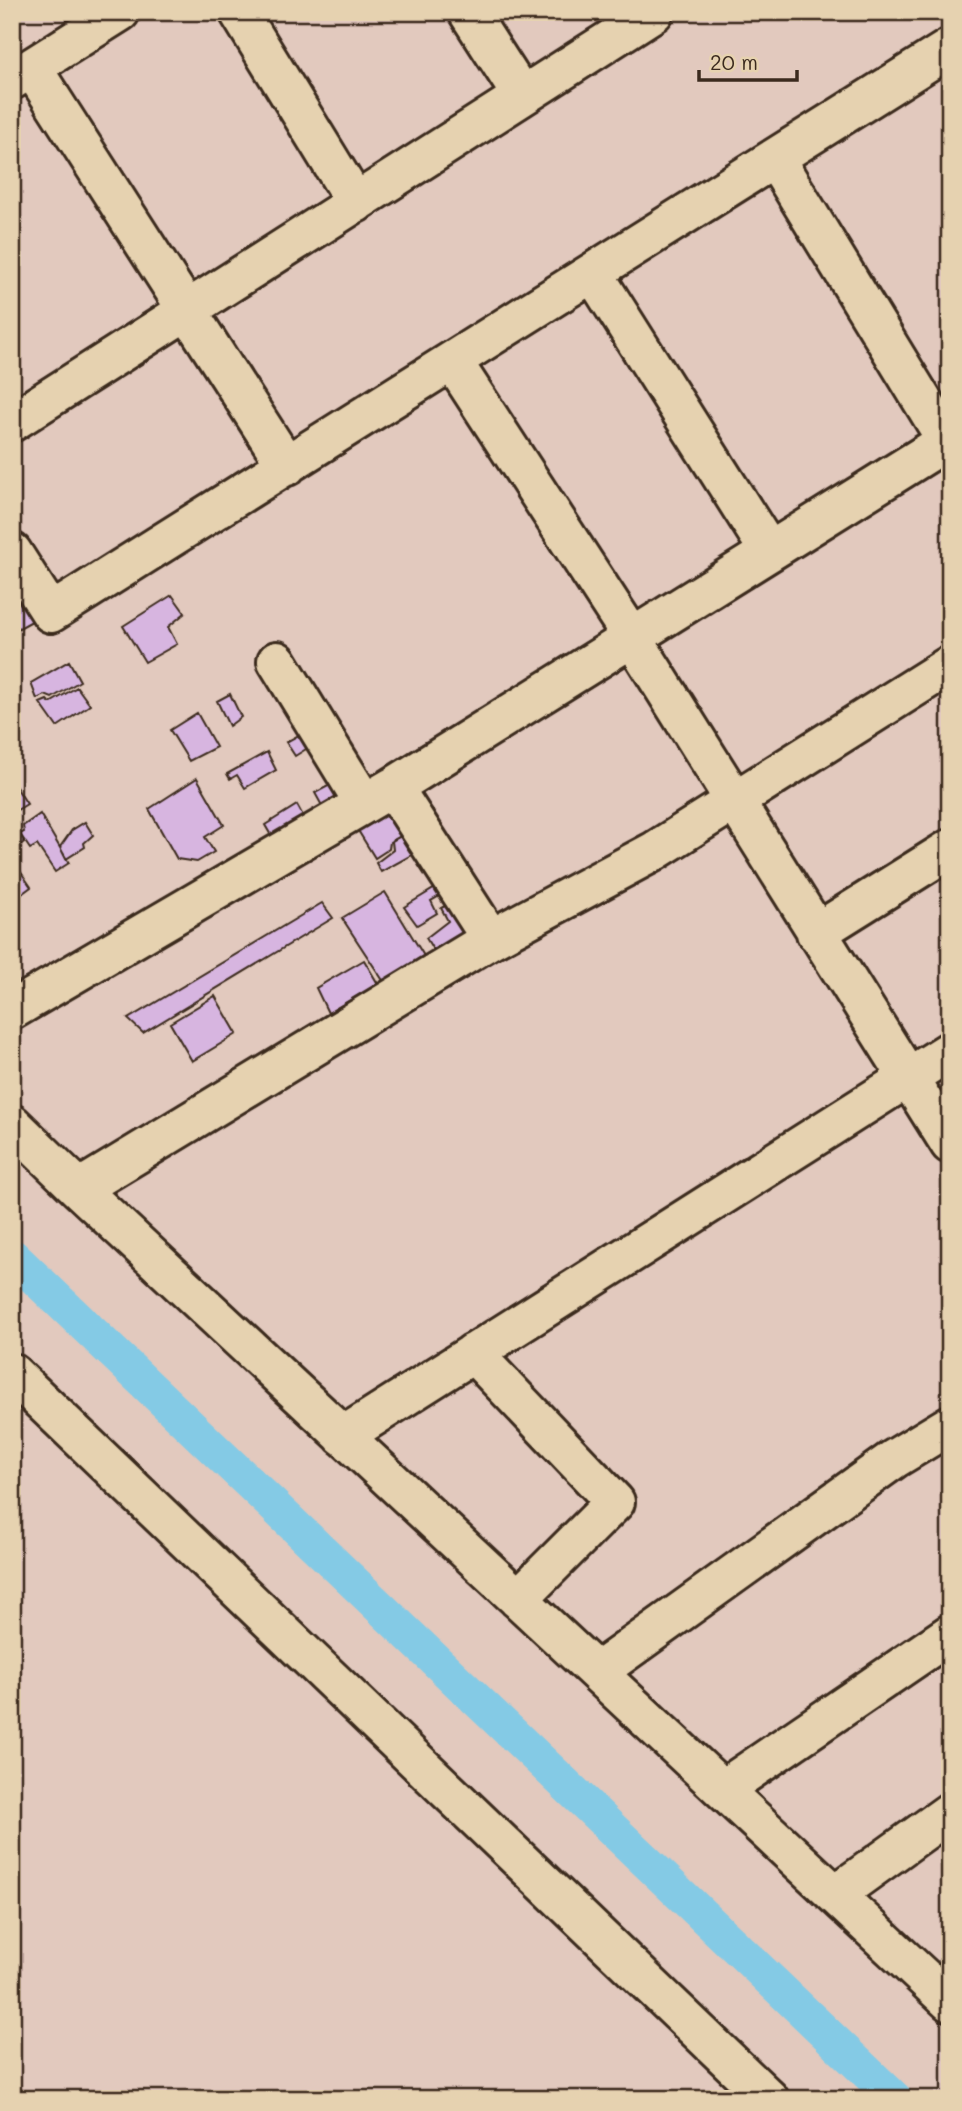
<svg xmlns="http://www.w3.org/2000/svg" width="962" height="2111" viewBox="0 0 962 2111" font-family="Mali,sans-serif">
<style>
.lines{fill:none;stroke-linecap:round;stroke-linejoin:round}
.canal{stroke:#84cae5;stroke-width:35}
.building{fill:#d7b5e0;stroke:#3b2a1e;stroke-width:2}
.minor-casing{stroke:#3b2a1e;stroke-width:44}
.minor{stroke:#e6d2b0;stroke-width:38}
</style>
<rect width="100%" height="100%" fill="#e2c9be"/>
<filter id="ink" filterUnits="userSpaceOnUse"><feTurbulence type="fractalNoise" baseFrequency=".0143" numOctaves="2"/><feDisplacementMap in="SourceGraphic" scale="14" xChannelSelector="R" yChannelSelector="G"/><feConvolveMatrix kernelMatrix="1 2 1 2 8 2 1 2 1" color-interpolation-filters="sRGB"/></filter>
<g filter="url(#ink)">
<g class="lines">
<path class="canal" d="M 12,1256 L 895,2099"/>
</g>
<path class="building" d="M 15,586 L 32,621 L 12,632 L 12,588 Z
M 172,595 L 185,613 L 168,627 L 177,644 L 145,662 L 123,626 Z
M 69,661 L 80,681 L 52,698 L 45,695 L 37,699 L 31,683 Z
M 77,687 L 90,705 L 57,727 L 40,703 L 47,700 L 50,703 Z
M 230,694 L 241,717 L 229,726 L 217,701 Z
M 197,713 L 216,747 L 189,761 L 170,730 Z
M 315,726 L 322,739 L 295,756 L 286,742 Z
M 267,752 L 276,770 L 245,788 L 237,775 L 230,779 L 227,774 Z
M 347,776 L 357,796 L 326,813 L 315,793 Z
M 197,778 L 224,825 L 205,837 L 214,852 L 197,862 L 177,859 L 149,809 Z
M 14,784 L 27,804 L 12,813 L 12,785 Z
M 392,799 L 412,830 L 390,842 L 389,849 L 375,858 L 354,824 Z
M 297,805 L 308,825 L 276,844 L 265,825 Z
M 40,814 L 69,863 L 55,872 L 37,845 L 30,849 L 20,834 L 24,832 L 23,826 Z
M 85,822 L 93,835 L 84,843 L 85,847 L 66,859 L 60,847 L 72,830 Z
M 16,826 L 24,842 L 12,852 L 12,829 Z
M 401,836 L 405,843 L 413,838 L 419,851 L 381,872 L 376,863 L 393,850 L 392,841 Z
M 16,865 L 31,887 L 12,901 L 12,868 Z
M 437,887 L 441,895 L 431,901 L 437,913 L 417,925 L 404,907 Z
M 385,892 L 424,956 L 386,985 L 342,918 Z
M 453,902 L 472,931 L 435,953 L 426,938 L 448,921 L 441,908 Z
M 322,903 L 333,918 L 143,1033 L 128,1019 Z
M 364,960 L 378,984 L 328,1013 L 316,988 Z
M 215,996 L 237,1034 L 192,1061 L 170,1023 Z"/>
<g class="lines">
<defs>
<path id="minor" d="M 239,12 L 356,203
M 468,12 L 522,96
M 32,68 L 287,466
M 12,80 L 120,12
M 775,159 L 947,441
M 593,273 L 769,551
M 453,362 L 632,637 L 950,1144
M 12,422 L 654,12
M 12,552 L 51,613 L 948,49
M 277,661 L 364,803
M 393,787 L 491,939
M 816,933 L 950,849
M 12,1010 L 393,787 L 950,439
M 12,1124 L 79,1189 L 950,2002
M 79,1189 L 491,939 L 653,852 L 950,665
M 473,1353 L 615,1502 L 518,1599
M 12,1373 L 769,2099
M 343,1436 L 950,1051
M 597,1672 L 894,1459 L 950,1425
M 723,1789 L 950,1634
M 836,1894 L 950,1812"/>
</defs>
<use href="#minor" class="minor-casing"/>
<use href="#minor" class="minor"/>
</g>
</g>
<rect width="962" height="2111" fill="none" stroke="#e6d2b0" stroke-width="42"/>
<rect x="21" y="21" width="920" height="2069" fill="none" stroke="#3b2a1e" stroke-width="2.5" filter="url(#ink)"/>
<path d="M699 70v10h98v-10" fill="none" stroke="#3b2a1e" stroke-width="3.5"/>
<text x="710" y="70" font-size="21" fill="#3b2a1e" stroke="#e6d2b0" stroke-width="5" paint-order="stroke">20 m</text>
</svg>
